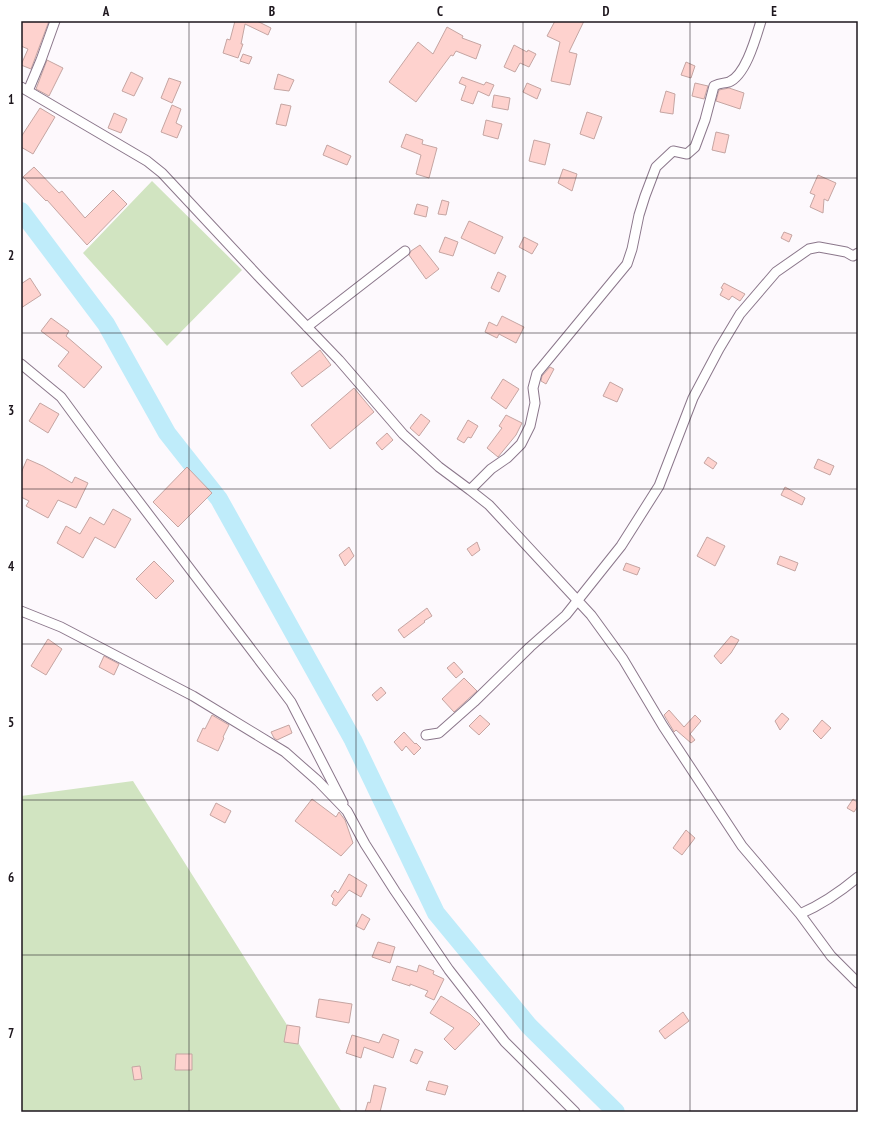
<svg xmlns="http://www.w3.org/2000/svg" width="879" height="1133" viewBox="0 0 879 1133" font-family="'PT Sans Narrow',sans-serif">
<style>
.green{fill:#d1e4c1}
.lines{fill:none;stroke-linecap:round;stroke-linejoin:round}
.river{stroke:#bfecfa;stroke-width:18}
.building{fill:#fed2ce;stroke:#c5a5a2}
.minor-casing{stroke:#8b778b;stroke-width:11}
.minor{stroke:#fff;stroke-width:9}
.grid{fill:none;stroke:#1d161d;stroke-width:1;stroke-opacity:0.55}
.neatline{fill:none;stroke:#1d161d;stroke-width:1.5}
.grid-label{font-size:13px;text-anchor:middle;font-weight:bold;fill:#1d161d}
</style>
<rect width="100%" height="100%" fill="#fdf9fd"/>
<path class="green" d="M 152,181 L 242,270 L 167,346 L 83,253 Z
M 133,781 L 342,1112 L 21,1112 L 21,796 Z"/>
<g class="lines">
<path class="river" d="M 21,211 L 106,324 L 167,433 L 219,499 L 353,740 L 436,913 L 529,1026 L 616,1112"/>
</g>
<path class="building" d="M 21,21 L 49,21 L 31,69 L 21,65 L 28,49 L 21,46 Z
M 235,21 L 257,21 L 271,28 L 268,35 L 245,24 L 241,44 L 243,44 L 238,58 L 223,53 L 227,39 L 230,40 Z
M 555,21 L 584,21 L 569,52 L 577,54 L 570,85 L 551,81 L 560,42 L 547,36 Z
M 447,27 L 463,36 L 462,38 L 481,45 L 476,59 L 456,51 L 453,56 L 451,55 L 416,102 L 389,82 L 418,42 L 433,54 Z
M 514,45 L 527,52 L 528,50 L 536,54 L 529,67 L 520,63 L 515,72 L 504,67 Z
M 243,54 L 252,57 L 249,64 L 240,61 Z
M 47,60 L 63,68 L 49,96 L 36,89 Z
M 686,62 L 695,66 L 691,78 L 681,75 Z
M 131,72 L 143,78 L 134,96 L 122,91 Z
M 278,74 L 294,80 L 289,91 L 274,89 Z
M 462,77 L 484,85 L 486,82 L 494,85 L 489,96 L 478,91 L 473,104 L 461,100 L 466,86 L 459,83 Z
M 169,78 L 181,82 L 172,103 L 161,98 Z
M 527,83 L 541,89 L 537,99 L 523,92 Z
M 695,83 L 708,86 L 704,99 L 692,96 Z
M 729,88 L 744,93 L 740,109 L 716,101 L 719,90 Z
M 666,91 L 675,94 L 673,114 L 660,112 Z
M 494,95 L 510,98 L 508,110 L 492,107 Z
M 281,104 L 291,106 L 286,126 L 276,124 Z
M 172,105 L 181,109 L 176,123 L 182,126 L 177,138 L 161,132 Z
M 40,108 L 55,117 L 33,154 L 21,147 L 21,137 Z
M 587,112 L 602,117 L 594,139 L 580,134 Z
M 114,113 L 127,119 L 121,133 L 108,128 Z
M 486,120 L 502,124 L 498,139 L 483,135 Z
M 716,132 L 729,135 L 725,153 L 712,150 Z
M 406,134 L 423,140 L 422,144 L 437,148 L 429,178 L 416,174 L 421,155 L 401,147 Z
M 534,140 L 550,144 L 545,165 L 529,161 Z
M 327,145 L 351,156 L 347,165 L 323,155 Z
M 34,167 L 59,193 L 62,191 L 85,218 L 113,190 L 127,204 L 87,245 L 47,200 L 46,201 L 23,177 Z
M 563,169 L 577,174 L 572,191 L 558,183 Z
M 818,175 L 836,183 L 828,201 L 824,199 L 823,213 L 810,207 L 815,195 L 810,193 Z
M 442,200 L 449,202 L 446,215 L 438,214 Z
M 417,204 L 428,207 L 426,217 L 414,214 Z
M 469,221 L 503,237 L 495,254 L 461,238 Z
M 784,232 L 792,235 L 789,242 L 781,238 Z
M 445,237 L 458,242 L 453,256 L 439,252 Z
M 524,237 L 538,244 L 532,254 L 519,247 Z
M 420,245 L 439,269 L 426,279 L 409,255 L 411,251 Z
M 498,272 L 506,276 L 499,292 L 491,288 Z
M 30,278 L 41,295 L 21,308 L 21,284 Z
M 724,283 L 745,294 L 740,301 L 732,296 L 729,300 L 720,295 L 723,289 L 721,288 Z
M 502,316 L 524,327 L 516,343 L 499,334 L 497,338 L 485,332 L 489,322 L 497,326 Z
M 51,318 L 69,331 L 66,336 L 102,367 L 84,388 L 58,366 L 69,352 L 41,331 Z
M 320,350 L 331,365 L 302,387 L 291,373 Z
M 550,367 L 554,369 L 546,384 L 541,381 L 542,376 Z
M 503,379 L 519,389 L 506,409 L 491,398 Z
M 610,382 L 623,389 L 617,402 L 603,396 Z
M 354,388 L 374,412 L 330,449 L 311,425 Z
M 40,403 L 59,414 L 48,433 L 29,421 Z
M 421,414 L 430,421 L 419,436 L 410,428 Z
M 506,415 L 522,423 L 516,435 L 498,457 L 487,448 L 502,428 L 499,426 Z
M 468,420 L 478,426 L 471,438 L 468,437 L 464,443 L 457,439 Z
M 387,433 L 393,440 L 382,450 L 376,443 Z
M 708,457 L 717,463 L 713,469 L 704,463 Z
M 27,459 L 43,466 L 72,483 L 75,477 L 88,483 L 76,508 L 58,500 L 48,518 L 26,506 L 29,501 L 21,497 L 21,473 Z
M 818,459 L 834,466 L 830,475 L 814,468 Z
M 187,467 L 212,493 L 178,527 L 153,502 Z
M 785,487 L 805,498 L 802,505 L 781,495 Z
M 113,509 L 131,519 L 115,548 L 95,537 L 83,558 L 57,543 L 66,526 L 80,534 L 90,517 L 104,525 Z
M 707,537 L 725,546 L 715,566 L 697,556 Z
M 477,542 L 480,550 L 472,556 L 467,549 Z
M 349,547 L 354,556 L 345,566 L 339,555 Z
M 780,556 L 798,563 L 795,571 L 777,564 Z
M 154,561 L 174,581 L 156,599 L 136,579 Z
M 626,563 L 640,568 L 637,575 L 623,570 Z
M 427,608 L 432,616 L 424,621 L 425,622 L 404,638 L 398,630 Z
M 731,636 L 739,640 L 731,653 L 721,664 L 714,656 Z
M 48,639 L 62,649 L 46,675 L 31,666 Z
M 104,656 L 119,664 L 114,675 L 99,667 Z
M 454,662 L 463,672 L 456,678 L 447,668 Z
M 464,678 L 477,691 L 454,712 L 442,699 Z
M 381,687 L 386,693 L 377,701 L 372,695 Z
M 669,710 L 684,727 L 695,715 L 701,721 L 690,734 L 695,740 L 691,743 L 676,730 L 674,732 L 673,730 L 664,715 Z
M 782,713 L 789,719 L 780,730 L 775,721 Z
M 212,715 L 229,725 L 223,737 L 224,738 L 218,751 L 197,741 L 203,728 L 205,729 Z
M 480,715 L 490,724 L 479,735 L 469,726 Z
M 822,720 L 831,728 L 821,739 L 813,731 Z
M 289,725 L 292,733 L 277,740 L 274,738 L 271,732 Z
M 404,732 L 415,744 L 416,743 L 421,748 L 414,755 L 406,746 L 402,751 L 394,742 Z
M 312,799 L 336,817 L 339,812 L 345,820 L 353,843 L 341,856 L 295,821 Z
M 853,799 L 858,803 L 858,806 L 854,812 L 847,808 Z
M 216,803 L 231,811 L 225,823 L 210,815 Z
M 686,830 L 695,838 L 682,855 L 673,848 Z
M 349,874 L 367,885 L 361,897 L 349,890 L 336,906 L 332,904 L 334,899 L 331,896 L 335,890 L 338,893 Z
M 362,914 L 370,919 L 364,930 L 356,926 Z
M 378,942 L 395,947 L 390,963 L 372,957 Z
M 419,965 L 434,971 L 433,974 L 444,979 L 434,1000 L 425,996 L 428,991 L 410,984 L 410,986 L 392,980 L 397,966 L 417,972 Z
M 441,996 L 470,1014 L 480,1024 L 455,1050 L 444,1039 L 454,1028 L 430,1013 Z
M 319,999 L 352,1004 L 349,1023 L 316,1017 Z
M 683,1012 L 689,1021 L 665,1039 L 659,1031 Z
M 287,1025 L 300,1027 L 298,1044 L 284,1042 Z
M 383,1034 L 399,1040 L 393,1058 L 364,1047 L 361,1058 L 346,1053 L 352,1035 L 379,1043 Z
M 415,1049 L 423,1052 L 417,1064 L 410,1061 Z
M 176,1054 L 192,1054 L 192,1070 L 175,1070 Z
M 140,1066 L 142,1079 L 134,1080 L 132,1067 Z
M 429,1081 L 448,1086 L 445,1095 L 426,1090 Z
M 374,1085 L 386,1088 L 380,1112 L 365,1112 L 368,1102 L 370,1103 Z"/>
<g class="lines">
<defs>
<path id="minor" d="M 21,87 L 147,161 L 162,173 L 261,279 L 339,360 L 403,434 L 439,467 L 470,490 L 489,505 L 591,615 L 623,659 L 663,726 L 742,846 L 800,914 L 831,956 L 858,983
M 28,91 L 41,60 L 55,21
M 307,327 L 405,251
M 21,364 L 61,397 L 114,469 L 291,702 L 343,803
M 470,490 L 491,469 L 507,458 L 521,444 L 530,426 L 535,403 L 533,388 L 537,373 L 627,264 L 632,249 L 639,215 L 645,196 L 656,167 L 673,151 L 687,154 L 695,147 L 705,120 L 714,86 C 721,82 723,84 729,82 C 746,75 756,37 761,21
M 21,611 L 61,627 L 193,696 L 285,752 L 318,781 L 347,811 L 365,844 L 395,891 L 449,970 L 505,1042 L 575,1112
M 426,735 L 439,733 L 474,702 L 530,647 L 566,615 L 621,546 L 659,486 L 693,398 L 719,349 L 740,314 L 776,272 L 809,249 L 819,247 L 846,252 L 853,256 L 858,253
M 800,914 C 821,905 840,892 858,877"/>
</defs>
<use href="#minor" class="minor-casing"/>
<use href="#minor" class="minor"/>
</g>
<path class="grid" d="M 189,21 L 189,1112M 356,21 L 356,1112M 523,21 L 523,1112M 690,21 L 690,1112M 21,178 L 858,178M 21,333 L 858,333M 21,489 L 858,489M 21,644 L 858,644M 21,800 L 858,800M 21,955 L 858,955"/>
<rect width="879" height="1133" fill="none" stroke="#ffffff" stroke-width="44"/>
<rect x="22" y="22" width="835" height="1089" class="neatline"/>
<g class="grid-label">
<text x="106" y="16">A</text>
<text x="272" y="16">B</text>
<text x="440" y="16">C</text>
<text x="606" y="16">D</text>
<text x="774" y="16">E</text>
<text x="11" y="104">1</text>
<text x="11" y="260">2</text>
<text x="11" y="415">3</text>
<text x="11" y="571">4</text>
<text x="11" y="727">5</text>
<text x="11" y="882">6</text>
<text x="11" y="1038">7</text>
</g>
</svg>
